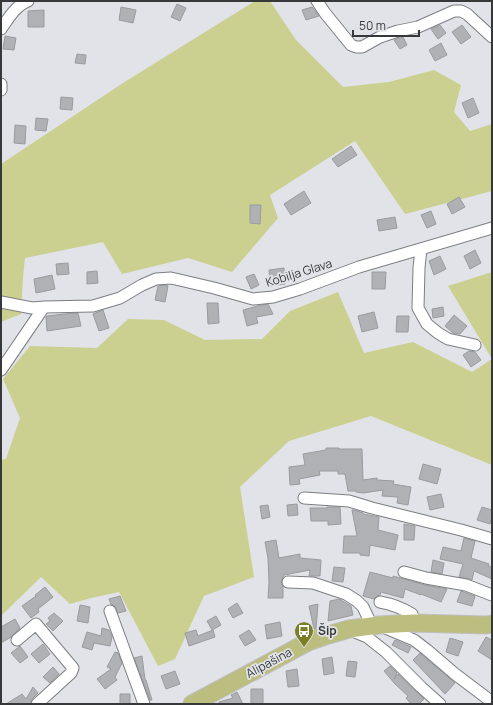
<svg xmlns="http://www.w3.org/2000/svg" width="493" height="705" viewBox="0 0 493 705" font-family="Manrope,sans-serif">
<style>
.green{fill:#cbd090}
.building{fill:#afb1b5;stroke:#999b9f}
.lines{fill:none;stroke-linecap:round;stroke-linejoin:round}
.minor-casing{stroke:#7c7e82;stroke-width:13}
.primary-casing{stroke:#bfbfc0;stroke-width:19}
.minor{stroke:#fff;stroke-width:11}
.primary{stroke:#bbbe7e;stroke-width:17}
.labels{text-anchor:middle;stroke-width:3.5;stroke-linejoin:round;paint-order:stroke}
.street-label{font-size:12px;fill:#37383a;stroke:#e1e3e8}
.poi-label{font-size:12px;font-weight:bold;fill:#37383a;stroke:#e1e3e8;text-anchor:start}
</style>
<rect width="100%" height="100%" fill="#e1e3e8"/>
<path class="green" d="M 255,1 L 270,1 L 296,40 L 343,87 L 389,82 L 434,70 L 461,85 L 454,112 L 470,131 L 492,124 L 492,191 L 405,214 L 355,141 L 270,195 L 278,218 L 232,272 L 188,258 L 122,274 L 103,242 L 25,258 L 23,277 L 21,314 L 1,322 L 1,164 L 123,83 Z
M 492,272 L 492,465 L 371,416 L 289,441 L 240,487 L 254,577 L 204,596 L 175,659 L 158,666 L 119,592 L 91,598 L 70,604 L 41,577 L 1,616 L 1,460 L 6,459 L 20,418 L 3,379 L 30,346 L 97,348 L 128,319 L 164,320 L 205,340 L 262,339 L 290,311 L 338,292 L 364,353 L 413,342 L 472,372 L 492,359 L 448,286 Z"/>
<path class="building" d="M 177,4 L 186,8 L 180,21 L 171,17 Z
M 121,7 L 136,10 L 133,23 L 119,20 Z
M 312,7 L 319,16 L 306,20 L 302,10 Z
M 44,10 L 44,27 L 28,27 L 28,11 Z
M 440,25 L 446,33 L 438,39 L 431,29 Z
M 462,25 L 471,37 L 461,44 L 452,32 Z
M 5,36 L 16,38 L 14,50 L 3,49 Z
M 403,37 L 407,45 L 400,49 L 394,40 Z
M 441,43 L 447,55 L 435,61 L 429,50 Z
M 77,54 L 86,55 L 85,64 L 75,63 Z
M 61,97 L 73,98 L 72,110 L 60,109 Z
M 473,98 L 479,113 L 468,118 L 462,103 Z
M 36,118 L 48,119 L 46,131 L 35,130 Z
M 15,125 L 26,126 L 25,144 L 14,143 Z
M 351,146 L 357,155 L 338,167 L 332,159 Z
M 304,191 L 311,203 L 291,215 L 284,204 Z
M 459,197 L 465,207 L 452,214 L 447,204 Z
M 250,205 L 261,205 L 260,224 L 250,223 Z
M 431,211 L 436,224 L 427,228 L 421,215 Z
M 395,217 L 397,228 L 379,231 L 377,220 Z
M 475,250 L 481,263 L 470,269 L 464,256 Z
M 440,256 L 446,269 L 434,275 L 429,261 Z
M 68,263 L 69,274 L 57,275 L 56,264 Z
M 284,268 L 285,284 L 270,286 L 269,270 Z
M 97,271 L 98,283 L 87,284 L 87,272 Z
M 372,272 L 386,272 L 385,289 L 372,289 Z
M 254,274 L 259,285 L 251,289 L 246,277 Z
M 52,275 L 55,289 L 36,293 L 34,279 Z
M 165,285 L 168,286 L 165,302 L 155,300 L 158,286 Z
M 207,303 L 218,303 L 219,323 L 208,324 Z
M 268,304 L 273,314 L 256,317 L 258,323 L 247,326 L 243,310 L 261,305 Z
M 443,307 L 444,316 L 433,318 L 432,309 Z
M 103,310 L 109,328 L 99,331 L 93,314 Z
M 374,312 L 378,328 L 362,332 L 358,316 Z
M 78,313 L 81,326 L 47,331 L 46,317 L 47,316 L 64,314 Z
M 454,315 L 467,326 L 460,334 L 453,333 L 445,326 Z
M 397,316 L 409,316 L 408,332 L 396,332 Z
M 469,351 L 475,352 L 481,360 L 471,367 L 463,355 Z
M 326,448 L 339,448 L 339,449 L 362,449 L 363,480 L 377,478 L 377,480 L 394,481 L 393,484 L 411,487 L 408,505 L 397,503 L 398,497 L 382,496 L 383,490 L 363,493 L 356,492 L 356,491 L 348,491 L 345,474 L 338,474 L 338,471 L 319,471 L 320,475 L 299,479 L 300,484 L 290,485 L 289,467 L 305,465 L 303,454 L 326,450 Z
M 423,464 L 441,469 L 437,484 L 419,479 Z
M 441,494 L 444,507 L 430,510 L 427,497 Z
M 297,504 L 298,515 L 288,516 L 287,505 Z
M 268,505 L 270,517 L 262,519 L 260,506 Z
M 327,507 L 340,507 L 341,524 L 328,525 L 328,521 L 311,521 L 310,508 L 327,508 Z
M 482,507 L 492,510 L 492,517 L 490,524 L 477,520 Z
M 352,510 L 354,510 L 363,513 L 363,514 L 379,517 L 378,530 L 398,535 L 395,550 L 370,545 L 369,556 L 360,555 L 360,553 L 343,553 L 344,536 L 357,536 Z
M 404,524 L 415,526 L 414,540 L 404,540 Z
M 464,538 L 475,541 L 471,558 L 489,564 L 488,566 L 492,567 L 492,579 L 474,571 L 472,580 L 459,577 L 463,564 L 440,559 L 443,547 L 461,551 Z
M 276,540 L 279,558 L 300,554 L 300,558 L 321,560 L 320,576 L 309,576 L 310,570 L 284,575 L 281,582 L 283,587 L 283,598 L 268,598 L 269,582 L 268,558 L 265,542 Z
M 433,560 L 444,563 L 442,574 L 431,572 Z
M 334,567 L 345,568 L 343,582 L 332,581 Z
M 370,572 L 393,578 L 393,576 L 425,585 L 447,589 L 441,602 L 421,594 L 421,595 L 405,589 L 403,598 L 381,592 L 380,595 L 377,596 L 374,599 L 363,596 Z
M 45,587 L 53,597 L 38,609 L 39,612 L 31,618 L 22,606 L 36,596 L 35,595 Z
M 461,591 L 475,596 L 472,606 L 457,602 Z
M 120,596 L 126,611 L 118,613 L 115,606 L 111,604 L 109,599 Z
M 339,599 L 351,606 L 353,615 L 328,621 L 330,601 Z
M 237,603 L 243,613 L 233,618 L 228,609 Z
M 318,604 L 316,629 L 314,629 L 309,606 Z
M 80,605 L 90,607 L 88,623 L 77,621 Z
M 54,613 L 63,621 L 53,631 L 46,624 L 50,621 L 48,618 Z
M 216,616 L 221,625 L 212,630 L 207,621 Z
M 15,619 L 20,628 L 11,637 L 1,643 L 1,627 Z
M 280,622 L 282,636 L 267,639 L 265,625 Z
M 102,628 L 109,630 L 112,637 L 110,646 L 94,643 L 92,650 L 82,647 L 87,632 L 101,636 Z
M 196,630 L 198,636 L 213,630 L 215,637 L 189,646 L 185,633 Z
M 249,630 L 256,640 L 245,646 L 239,636 Z
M 486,637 L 492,640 L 492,660 L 478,651 Z
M 450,638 L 463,642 L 458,656 L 446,652 Z
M 395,640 L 411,647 L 408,653 L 392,645 Z
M 43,644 L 50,654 L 39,663 L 31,654 Z
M 20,646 L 28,657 L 20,663 L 11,653 Z
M 115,652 L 118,653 L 122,663 L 115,677 L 117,680 L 105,689 L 97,679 L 111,669 L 107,667 Z
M 420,653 L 455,683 L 445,694 L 413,660 Z
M 142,656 L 145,680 L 146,680 L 152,700 L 150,700 L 134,658 Z
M 332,657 L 334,673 L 324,675 L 322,659 Z
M 348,661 L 357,662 L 355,677 L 346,676 Z
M 390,666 L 397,673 L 394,679 L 398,674 L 424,699 L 419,704 L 411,704 L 406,698 L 408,696 L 395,684 L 384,671 Z
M 53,667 L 59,674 L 50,683 L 43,677 Z
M 297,669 L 299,686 L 288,687 L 286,671 Z
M 175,671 L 180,684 L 166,689 L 161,676 Z
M 33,687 L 38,693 L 32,699 L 30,704 L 6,704 L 22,694 L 26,699 Z
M 251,689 L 263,689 L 263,704 L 251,704 Z
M 237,692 L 243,704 L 219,704 L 219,702 L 233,698 L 231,695 Z
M 120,694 L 130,694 L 130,704 L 120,704 Z"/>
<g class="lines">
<defs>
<path id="minor" d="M 317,1 L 325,13 L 351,45 L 356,47 L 362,47 L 380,37 L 398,31 L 418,27 L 454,11 L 461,11 L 467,14 L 492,37
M 1,29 C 8,19 16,5 28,1
M 1,84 L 1,90
M 421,249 L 419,268 L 418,308 L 427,324 L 438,333 L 448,339 L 475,345
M 1,302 L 32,308 L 44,307 L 93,306 L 120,298 L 142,285 L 156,279 L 171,278 L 214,288 L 253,299 L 273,297 L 300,289 L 359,267 L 492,228
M 1,370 L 44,307
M 304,498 L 349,501 L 372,508 L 461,530 L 492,539
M 404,572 L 426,578 L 466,585 L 492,595
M 288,582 L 313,583 L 346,594 L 357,601 L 363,607 L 372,626
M 380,602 C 391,604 402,608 412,614 L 414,623
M 110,611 L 144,704
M 383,627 L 414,640 L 427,650 L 455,674 L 492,702
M 350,630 L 367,637 L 386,652 L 421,687 L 440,704
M 17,640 L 36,624 L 73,668 L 71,673 L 37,704"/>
<path id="primary" d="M 192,704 L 308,642 L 328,635 L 349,629 L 379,625 L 414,623 L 486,625 L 492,624"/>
</defs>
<use href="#minor" class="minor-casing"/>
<use href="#primary" class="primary-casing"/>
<use href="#minor" class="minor"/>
<use href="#primary" class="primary"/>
</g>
<defs>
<symbol id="bus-pin" viewBox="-11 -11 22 30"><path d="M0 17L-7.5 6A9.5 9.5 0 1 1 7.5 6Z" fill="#7a7e27" stroke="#e1e3e8"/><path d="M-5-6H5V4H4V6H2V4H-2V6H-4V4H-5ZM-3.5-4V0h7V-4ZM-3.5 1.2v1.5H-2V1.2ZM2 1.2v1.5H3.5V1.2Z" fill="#fff"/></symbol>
</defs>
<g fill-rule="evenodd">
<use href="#bus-pin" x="293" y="620" width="22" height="30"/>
</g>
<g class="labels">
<g class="street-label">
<text transform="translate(299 273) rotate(-17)" y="4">Kobilja Glava</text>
<text transform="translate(269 663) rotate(-28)" y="4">Alipašina</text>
</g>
<g class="poi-label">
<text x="318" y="635">Šip</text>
</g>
</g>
<rect width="493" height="705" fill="none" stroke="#37383a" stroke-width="4"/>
<path d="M353 30v6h66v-6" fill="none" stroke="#37383a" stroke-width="2"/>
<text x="359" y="30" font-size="12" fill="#37383a" stroke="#e1e3e8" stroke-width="3" paint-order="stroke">50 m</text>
</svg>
